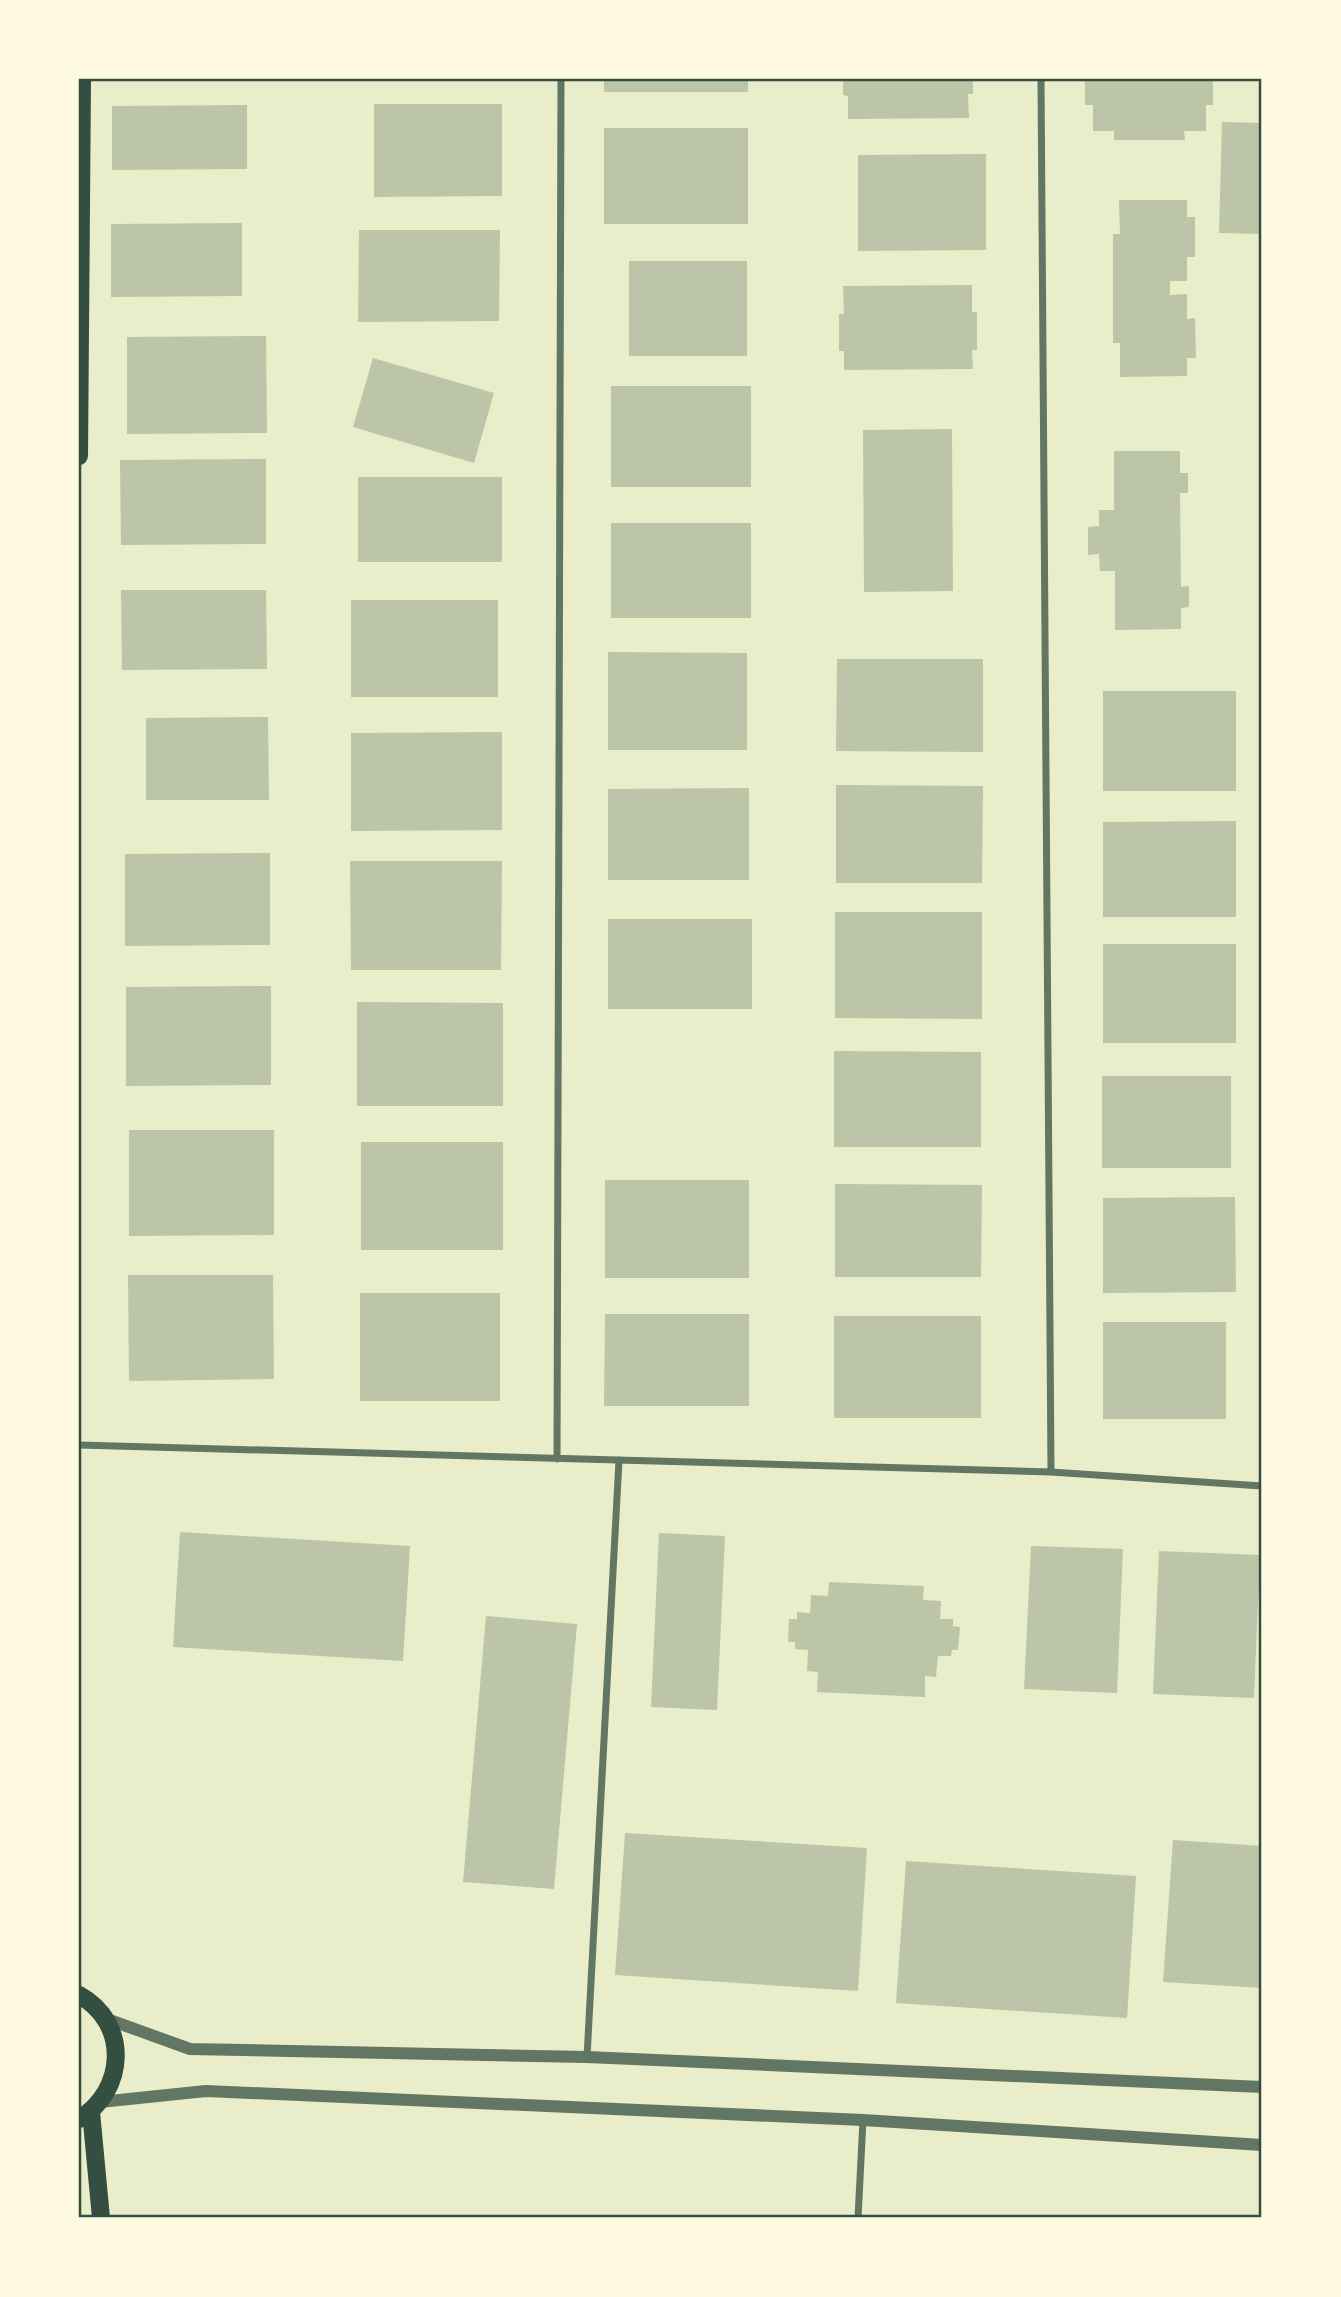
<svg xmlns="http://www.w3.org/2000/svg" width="1341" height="2297" viewBox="0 0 1341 2297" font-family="Inter,sans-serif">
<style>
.building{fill:#bcc5a7}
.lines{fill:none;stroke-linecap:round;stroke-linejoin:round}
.minor{stroke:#617663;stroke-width:7}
.tertiary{stroke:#617663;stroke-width:12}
.primary{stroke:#344e41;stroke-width:18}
.neatline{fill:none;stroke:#344e41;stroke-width:2.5}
</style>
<rect width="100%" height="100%" fill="#e9edc9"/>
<path class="building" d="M 604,79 L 748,79 L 748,92 L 604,92 Z
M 843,79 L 973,79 L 973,94 L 968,94 L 969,118 L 848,119 L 848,96 L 843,95 Z
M 1085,79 L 1213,79 L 1213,105 L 1206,105 L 1206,131 L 1184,131 L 1185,140 L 1114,140 L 1114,131 L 1093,131 L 1093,105 L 1085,105 Z
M 374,104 L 502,104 L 502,196 L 374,197 Z
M 247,105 L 247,169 L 112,170 L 112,106 Z
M 1222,122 L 1262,123 L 1262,234 L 1219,233 Z
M 604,128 L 748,128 L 748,224 L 604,224 Z
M 986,154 L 986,250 L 858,251 L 858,155 Z
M 1119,200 L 1187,200 L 1187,217 L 1195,217 L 1195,257 L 1187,257 L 1187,281 L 1170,281 L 1170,295 L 1187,294 L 1187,319 L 1195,318 L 1196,358 L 1187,358 L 1187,376 L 1120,377 L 1120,343 L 1113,343 L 1113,234 L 1120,234 Z
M 242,223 L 242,296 L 111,297 L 111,224 Z
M 359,230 L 500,230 L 499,321 L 358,322 Z
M 629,261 L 747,261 L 747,356 L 629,356 Z
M 972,285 L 972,312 L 977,312 L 977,350 L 972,350 L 973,369 L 844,370 L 844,351 L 839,351 L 839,314 L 844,314 L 843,286 Z
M 266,336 L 267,433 L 127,434 L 127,337 Z
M 373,358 L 494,393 L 474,463 L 353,427 Z
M 611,386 L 751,386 L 751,487 L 611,487 Z
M 952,429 L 953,591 L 864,592 L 863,430 Z
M 1114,451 L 1180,451 L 1180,473 L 1188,473 L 1188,493 L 1180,493 L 1181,587 L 1189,586 L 1189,607 L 1181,608 L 1181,629 L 1115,630 L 1115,571 L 1100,571 L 1099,554 L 1088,555 L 1088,527 L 1099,526 L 1099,510 L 1114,510 Z
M 266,459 L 266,544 L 121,545 L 120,460 Z
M 358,477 L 502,477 L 502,562 L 358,562 Z
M 611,523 L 751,523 L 751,618 L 611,618 Z
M 121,590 L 266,590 L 267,669 L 122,670 Z
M 351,600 L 498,600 L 498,697 L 351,697 Z
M 608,652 L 747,653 L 747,750 L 608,750 Z
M 837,659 L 983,659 L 983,752 L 836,751 Z
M 1103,691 L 1236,691 L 1236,791 L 1103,791 Z
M 268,717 L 269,800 L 146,800 L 146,718 Z
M 502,732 L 502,830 L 351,831 L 351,733 Z
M 836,785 L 983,786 L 982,883 L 836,883 Z
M 749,788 L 749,880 L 608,880 L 608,789 Z
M 1236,821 L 1236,917 L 1103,917 L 1103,822 Z
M 270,853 L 270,945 L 125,946 L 125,854 Z
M 350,861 L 502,861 L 501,970 L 351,970 Z
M 835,912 L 982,912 L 982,1019 L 835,1018 Z
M 608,919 L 752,919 L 752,1009 L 608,1009 Z
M 1103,944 L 1236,944 L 1236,1043 L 1103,1043 Z
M 271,986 L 271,1085 L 126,1086 L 126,987 Z
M 357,1002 L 503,1003 L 503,1106 L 357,1106 Z
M 834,1051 L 981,1052 L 981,1147 L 834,1147 Z
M 1102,1076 L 1231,1076 L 1231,1168 L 1102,1168 Z
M 129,1130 L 274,1130 L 274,1235 L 129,1236 Z
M 361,1142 L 503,1142 L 503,1250 L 361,1250 Z
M 605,1180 L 749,1180 L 749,1278 L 605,1278 Z
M 835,1184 L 982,1185 L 981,1277 L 835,1277 Z
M 1235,1197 L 1236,1292 L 1103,1293 L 1103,1198 Z
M 128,1275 L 273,1275 L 274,1379 L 129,1381 Z
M 360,1293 L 500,1293 L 500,1401 L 360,1401 Z
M 605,1314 L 749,1314 L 749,1406 L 604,1406 Z
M 834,1316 L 981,1316 L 981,1418 L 834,1418 Z
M 1103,1322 L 1226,1322 L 1226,1419 L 1103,1419 Z
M 180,1532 L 410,1546 L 403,1661 L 173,1647 Z
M 659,1533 L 725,1536 L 717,1710 L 651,1707 Z
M 1031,1546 L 1123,1549 L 1117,1693 L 1024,1689 Z
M 1159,1551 L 1260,1555 L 1254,1698 L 1153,1694 Z
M 829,1582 L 924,1586 L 923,1600 L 941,1601 L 940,1619 L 953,1619 L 953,1626 L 960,1627 L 958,1650 L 952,1650 L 951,1656 L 938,1656 L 936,1677 L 925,1676 L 925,1697 L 817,1692 L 818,1672 L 807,1671 L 808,1650 L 795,1649 L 795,1642 L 788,1642 L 789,1619 L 797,1619 L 797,1612 L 810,1613 L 811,1595 L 828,1596 Z
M 486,1616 L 577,1624 L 554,1889 L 463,1882 Z
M 625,1833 L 867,1848 L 858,1991 L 615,1975 Z
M 1173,1840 L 1262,1846 L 1262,1988 L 1163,1982 Z
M 906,1861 L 1136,1876 L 1127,2018 L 896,2003 Z"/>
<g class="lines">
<path class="minor" d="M 1041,79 L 1051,1472
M 79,1445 L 1051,1472 L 1262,1486
M 557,1459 L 561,79
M 587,2057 L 619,1460
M 858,2218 L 863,2120"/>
<path class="tertiary" d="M 104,2018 L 190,2049 L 587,2057 L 1262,2087
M 100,2102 L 206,2091 L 863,2120 L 1262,2145"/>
<path class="primary" d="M 79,456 L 82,79
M 79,1995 C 130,2023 126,2091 79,2119
M 91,2112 L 101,2218"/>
</g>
<rect width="1341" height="2297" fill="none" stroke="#fefae0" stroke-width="161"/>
<rect x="80" y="80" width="1180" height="2136" class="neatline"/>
</svg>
